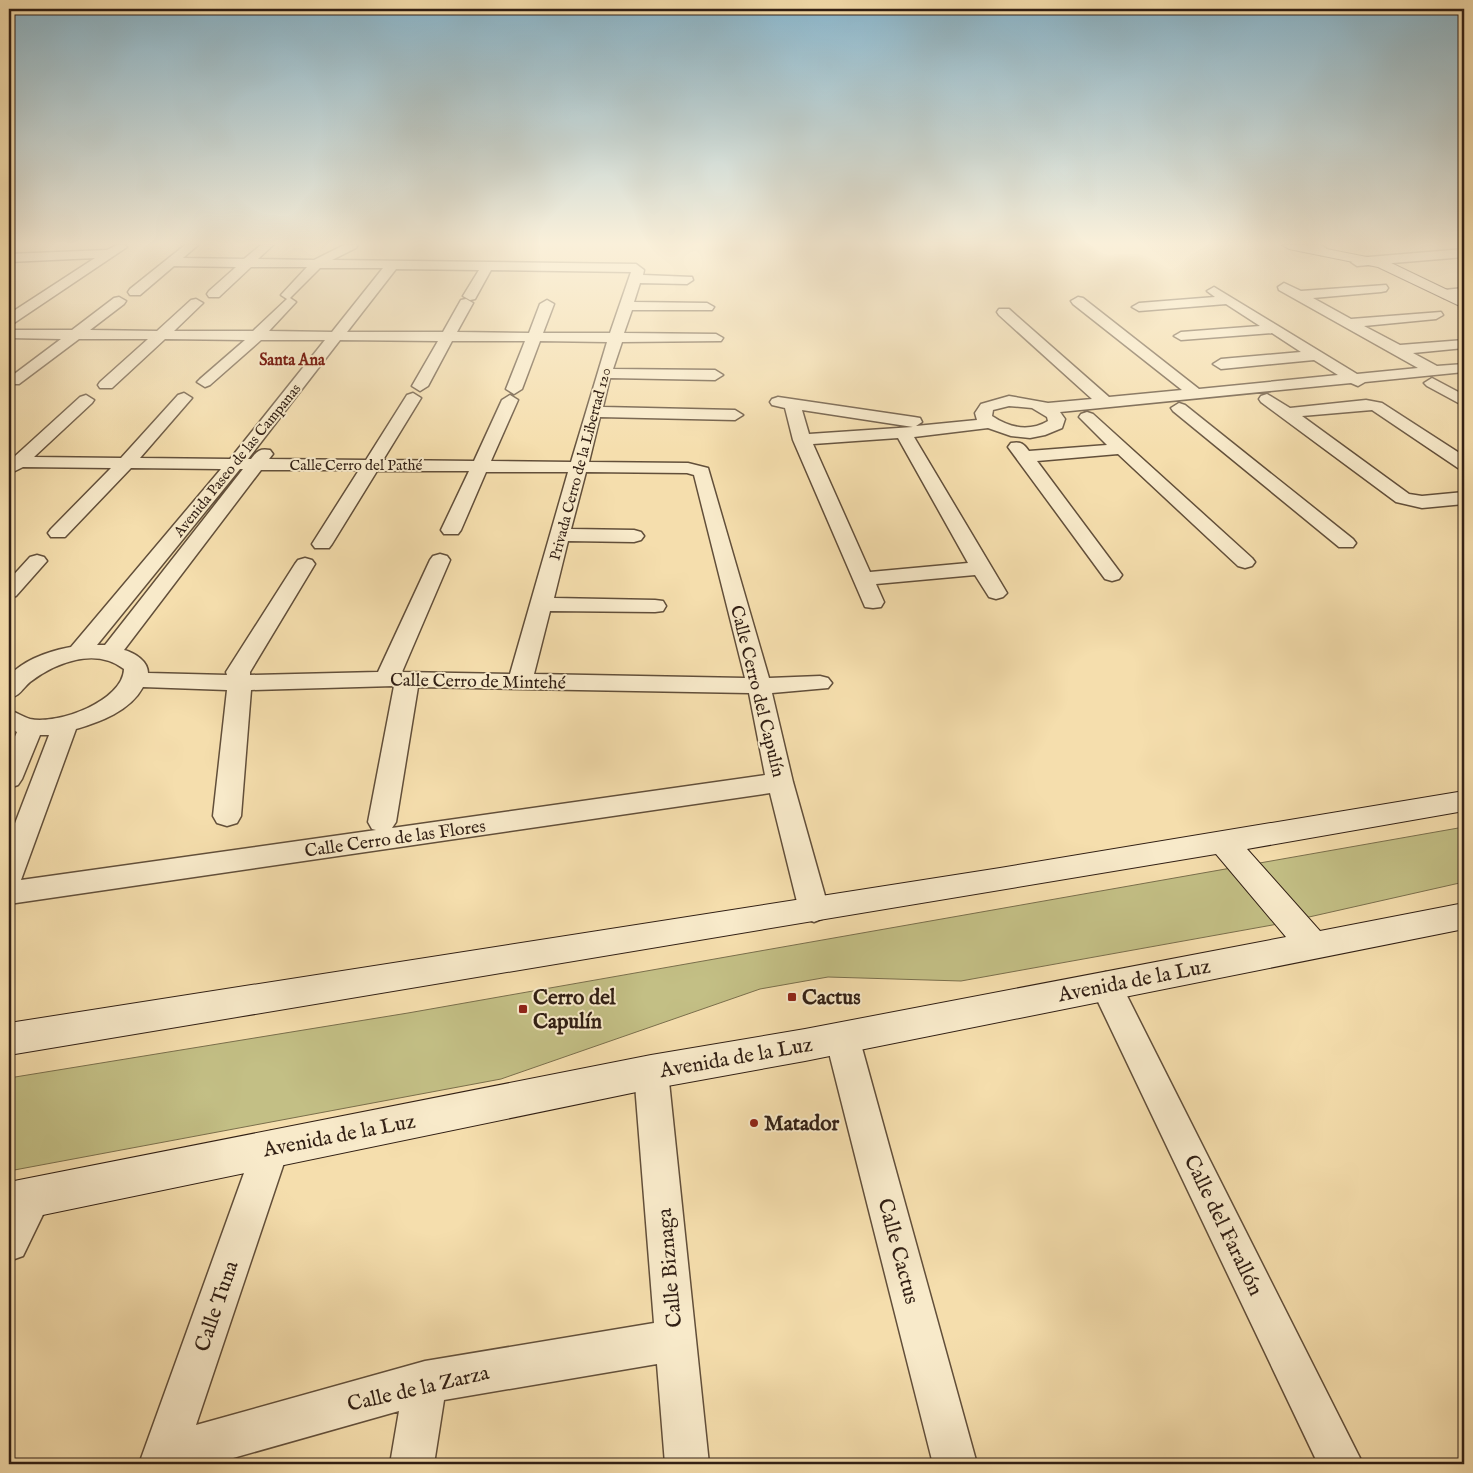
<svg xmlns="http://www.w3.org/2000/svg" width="1473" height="1473" viewBox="0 0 1473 1473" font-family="'IM FELL English',serif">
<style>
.green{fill:#c3bf85;stroke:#7a6f4c}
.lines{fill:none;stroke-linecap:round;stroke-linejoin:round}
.street-casing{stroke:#624f3a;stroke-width:3}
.secondary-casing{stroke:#311f14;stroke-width:2}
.street{fill:#f8eaca;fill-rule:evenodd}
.secondary{fill:#f8eaca;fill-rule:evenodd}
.poi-dot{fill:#8f2418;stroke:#f8eaca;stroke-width:2}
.labels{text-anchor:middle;stroke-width:4;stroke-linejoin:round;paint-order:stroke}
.far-street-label{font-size:15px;fill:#311f14;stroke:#f8eaca}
.far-neighbourhood-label{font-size:16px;font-weight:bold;fill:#7a1f14;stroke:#f8eaca}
.street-label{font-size:18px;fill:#311f14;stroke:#f8eaca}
.near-street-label{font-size:21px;fill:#311f14;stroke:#f8eaca}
.near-poi-label{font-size:21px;font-weight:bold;fill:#311f14;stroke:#f8eaca;text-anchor:start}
</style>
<rect width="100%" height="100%" fill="#f5dead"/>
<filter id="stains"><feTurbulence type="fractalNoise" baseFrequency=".004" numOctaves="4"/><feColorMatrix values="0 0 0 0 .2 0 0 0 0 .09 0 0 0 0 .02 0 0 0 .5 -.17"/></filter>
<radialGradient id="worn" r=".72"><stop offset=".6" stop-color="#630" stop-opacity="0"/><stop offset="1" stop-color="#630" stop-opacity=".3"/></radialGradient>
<path class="green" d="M 1464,827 L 1464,882 L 1278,924 L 961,981 L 828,977 L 760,989 L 501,1079 L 9,1171 L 9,1078 L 408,1013 Z"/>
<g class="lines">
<defs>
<path id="street" d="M 117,245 L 125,245 L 127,247 L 14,323 L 9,324 L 9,314 L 95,258 L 9,262 L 9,254 L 107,250 Z
M 185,245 L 198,245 L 183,258 L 244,259 L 261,245 L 273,245 L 258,259 L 314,260 L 344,245 L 358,245 L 356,248 L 332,260 L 636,264 L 644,270 L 643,275 L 692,277 L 693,280 L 687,284 L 640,283 L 634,302 L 707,303 L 714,307 L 712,310 L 632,310 L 624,333 L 716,334 L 723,338 L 721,341 L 622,342 L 613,369 L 715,370 L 723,375 L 715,380 L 610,378 L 603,407 L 735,410 L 743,415 L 735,420 L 600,417 L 589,462 L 688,463 L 708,468 L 769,678 L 820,676 L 828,678 L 832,683 L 828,688 L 772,693 L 793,782 L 829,910 L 824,918 L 814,922 L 804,918 L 799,910 L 770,793 L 9,904 L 9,839 L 49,735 L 40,735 L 22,779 L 18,785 L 9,788 L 9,750 L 17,732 L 9,728 L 9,710 C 16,712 23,717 30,719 C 58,725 123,701 124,669 C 96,647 56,662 30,682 C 22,689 20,696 9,698 L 9,676 C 24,660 49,651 71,647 L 221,469 L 131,468 L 65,537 L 51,537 L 48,533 L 51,529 L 111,468 L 23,467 L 13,472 L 9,471 L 9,457 L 14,457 L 80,397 L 86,395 L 94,400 L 92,403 L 34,457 L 121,458 L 178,395 L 184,393 L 192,398 L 140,458 L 230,459 L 325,340 L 261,340 L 210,385 L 205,387 L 197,382 L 200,379 L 245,340 L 165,339 L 112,388 L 100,388 L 98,385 L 100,382 L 148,339 L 79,339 L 19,384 L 9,384 L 9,378 L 61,339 L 9,338 L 9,330 L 72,330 L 114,298 L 119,297 L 126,301 L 124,304 L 90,330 L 157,331 L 191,300 L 196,299 L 203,303 L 174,331 L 253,331 L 287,299 L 281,295 L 307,267 L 251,267 L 219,297 L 209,297 L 207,294 L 209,291 L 236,267 L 174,266 L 140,295 L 130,295 L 128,292 L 130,289 ZM 320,268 L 383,268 L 332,332 L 269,331 L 296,302 L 290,298 ZM 396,269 L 479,270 L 463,296 L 470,300 L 475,299 L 491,270 L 631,272 L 610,333 L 543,333 L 554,304 L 547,300 L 540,304 L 529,333 L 457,332 L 473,303 L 466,299 L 461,300 L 443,332 L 347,332 ZM 340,340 L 438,341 L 412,386 L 420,391 L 428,386 L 452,341 L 525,341 L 506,389 L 514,394 L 522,389 L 540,341 L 607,342 L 571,462 L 491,461 L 518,400 L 510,395 L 502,400 L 474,461 L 383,460 L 421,398 L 413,393 L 407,395 L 366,460 L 269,459 L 273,454 L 270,450 C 260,448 257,451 251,459 L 248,459 ZM 240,469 L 243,469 L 105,645 L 97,645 ZM 261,470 L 359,470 L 312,544 L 315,548 L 329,548 L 332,544 L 377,471 L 469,471 L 441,530 L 444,534 L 458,534 L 461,530 L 486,472 L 568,472 L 510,674 L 402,672 L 450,560 L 447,556 L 440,554 L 433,556 L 430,560 L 378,672 L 250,675 L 250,672 L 315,564 L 312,560 L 305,558 L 298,560 L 295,564 L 226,672 L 227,675 L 148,673 C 148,661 135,653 124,650 ZM 586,472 L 687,473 L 694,475 L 745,678 L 534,674 L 550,611 L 655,612 L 663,611 L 666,606 L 663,601 L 655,600 L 554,598 L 568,541 L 634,542 L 641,540 L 644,536 L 641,532 L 634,530 L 571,529 ZM 394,686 L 368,822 L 372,829 L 376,830 L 21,880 L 76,729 C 100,722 130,711 143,687 L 227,690 L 213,816 L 217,823 L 227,826 L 237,823 L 241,816 L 251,690 ZM 418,687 L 749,693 L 765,775 L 392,828 L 396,822 Z
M 1308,245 L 1321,245 L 1331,252 L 1329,255 L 1321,255 Z
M 1464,249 L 1464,257 L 1357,266 L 1351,262 L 1357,258 Z
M 1284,283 L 1301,291 L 1386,285 L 1388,288 L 1386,291 L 1381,292 L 1313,298 L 1351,319 L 1441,312 L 1443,315 L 1436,319 L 1364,326 L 1400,345 L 1464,340 L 1464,348 L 1413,353 L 1437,366 L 1464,364 L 1464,372 L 1365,382 L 1358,386 L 1351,383 L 1060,412 L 1065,419 L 1062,428 L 1045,435 L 1030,438 L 1011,436 L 988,428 L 914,437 L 1007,593 L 1003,597 L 996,599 L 989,597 L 975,575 L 876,584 L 884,602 L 881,607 L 873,608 L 865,607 L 793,440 L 785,408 L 772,405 L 770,402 L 772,399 L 778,397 L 914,417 L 920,418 L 922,422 L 916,426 L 977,420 L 975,413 L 981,404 L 1009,396 L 1048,403 L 1092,399 L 999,315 L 997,312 L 999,309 L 1009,309 L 1109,397 L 1182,390 L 1073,304 L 1071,301 L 1078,297 L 1083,298 L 1199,389 L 1338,375 L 1314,360 L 1221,369 L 1213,364 L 1221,359 L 1301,352 L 1272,333 L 1181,340 L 1174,336 L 1181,332 L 1260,326 L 1226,304 L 1139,311 L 1132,307 L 1139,303 L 1215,297 L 1207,291 L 1214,287 L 1357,374 L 1418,368 L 1279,290 L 1278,287 ZM 1009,406 L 1032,408 L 1047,417 L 1048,421 C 1029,432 1010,428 992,416 L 993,410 ZM 802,410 L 913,427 L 809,434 ZM 898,438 L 968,563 L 870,572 L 813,444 Z
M 1464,288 L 1464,296 L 1444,298 L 1437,294 L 1444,290 Z
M 1432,378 L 1464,395 L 1464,406 L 1427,386 L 1424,383 Z
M 1267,394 L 1290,408 L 1366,400 L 1382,403 L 1464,456 L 1464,469 L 1458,468 L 1372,410 L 1302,416 L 1409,494 L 1422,496 L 1464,492 L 1464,504 L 1422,508 L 1396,502 L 1261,402 L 1259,399 L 1261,396 Z
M 1179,403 L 1185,405 L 1353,539 L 1356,543 L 1353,547 L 1339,547 L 1173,411 L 1171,408 Z
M 1087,412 L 1093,414 L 1252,558 L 1255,562 L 1252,566 L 1245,568 L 1238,566 L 1118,454 L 1037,461 L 1122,575 L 1119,579 L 1112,581 L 1105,579 L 1008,447 L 1011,443 C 1021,441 1024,444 1029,451 L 1107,445 L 1079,417 L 1081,414 Z
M 37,555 L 44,557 L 47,561 L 16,596 L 9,598 L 9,580 L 30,557 Z
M 1106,972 L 1117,976 L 1363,1464 L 1318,1464 L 1090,985 L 1095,976 Z
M 842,1023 L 854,1027 L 859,1037 L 977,1464 L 933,1464 L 825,1037 L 830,1027 Z
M 651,1057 L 663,1061 L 668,1072 L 709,1464 L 665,1464 L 657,1364 L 444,1400 L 434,1464 L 390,1464 L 399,1411 L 212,1464 L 139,1464 L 253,1148 L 258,1136 L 271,1131 L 284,1136 L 289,1148 L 196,1425 L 425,1361 L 654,1323 L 634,1072 L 639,1061 Z
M 32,1180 L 45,1185 L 51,1198 L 23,1256 L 9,1261 L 9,1204 L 19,1185 Z"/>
<path id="secondary" d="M 1282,245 L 1306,245 L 1387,261 L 1464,298 L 1464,308 L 1378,267 L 1289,249 Z
M 1464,791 L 1464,811 L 1247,849 L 1320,931 L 1464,903 L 1464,929 L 805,1061 L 651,1089 L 9,1222 L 9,1182 L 651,1055 L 805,1029 L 1286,937 L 1216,854 L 9,1055 L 9,1023 L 1000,868 Z"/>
</defs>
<use href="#street" class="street-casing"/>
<use href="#secondary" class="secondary-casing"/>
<use href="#street" class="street"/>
<use href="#secondary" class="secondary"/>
</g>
<linearGradient id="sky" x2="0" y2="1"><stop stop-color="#89b7ce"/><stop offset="0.54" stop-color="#faf0da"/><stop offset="1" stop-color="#faf0da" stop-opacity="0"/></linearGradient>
<rect width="1473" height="451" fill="url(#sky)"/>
<g class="poi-dot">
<rect x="787" y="992" width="10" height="10" rx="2.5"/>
<rect x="518" y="1004" width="10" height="10" rx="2.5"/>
<circle cx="754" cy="1123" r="5"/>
</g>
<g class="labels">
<g class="far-street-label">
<text transform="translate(237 460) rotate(-51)" y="5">Avenida Paseo de las Campanas</text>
<text transform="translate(580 464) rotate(-75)" y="5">Privada Cerro de la Libertad 120</text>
<text x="356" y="470">Calle Cerro del Pathé</text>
</g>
<g class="far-neighbourhood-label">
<text x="292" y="365">Santa Ana</text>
</g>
<g class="street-label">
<text transform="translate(478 681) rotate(1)" y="6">Calle Cerro de Mintehé</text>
<text transform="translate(758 691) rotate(76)" y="6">Calle Cerro del Capulín</text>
<text transform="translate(395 838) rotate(-8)" y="6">Calle Cerro de las Flores</text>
</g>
<g class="near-street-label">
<text transform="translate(1134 980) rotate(-11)" y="7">Avenida de la Luz</text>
<text transform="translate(736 1057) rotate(-10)" y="7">Avenida de la Luz</text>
<text transform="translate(339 1135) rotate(-11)" y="7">Avenida de la Luz</text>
<text transform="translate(1224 1225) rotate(64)" y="7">Calle del Farallón</text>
<text transform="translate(899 1251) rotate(75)" y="7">Calle Cactus</text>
<text transform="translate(669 1268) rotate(-95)" y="7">Calle Biznaga</text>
<text transform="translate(216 1306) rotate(-71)" y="7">Calle Tuna</text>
<text transform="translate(418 1388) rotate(-13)" y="7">Calle de la Zarza</text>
</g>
<g class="near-poi-label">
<text x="533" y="1004">Cerro del<tspan x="533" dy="24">Capulín</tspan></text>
<text x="802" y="1004">Cactus</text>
<text x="764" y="1130">Matador</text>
</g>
</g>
<rect width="1473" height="1473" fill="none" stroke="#f5dead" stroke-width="30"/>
<rect x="10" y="10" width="1453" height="1453" fill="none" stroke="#311f14" stroke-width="2.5"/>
<rect x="15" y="15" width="1443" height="1443" fill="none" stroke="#311f14"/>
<rect width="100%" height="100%" filter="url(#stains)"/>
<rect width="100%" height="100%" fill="url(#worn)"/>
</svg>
